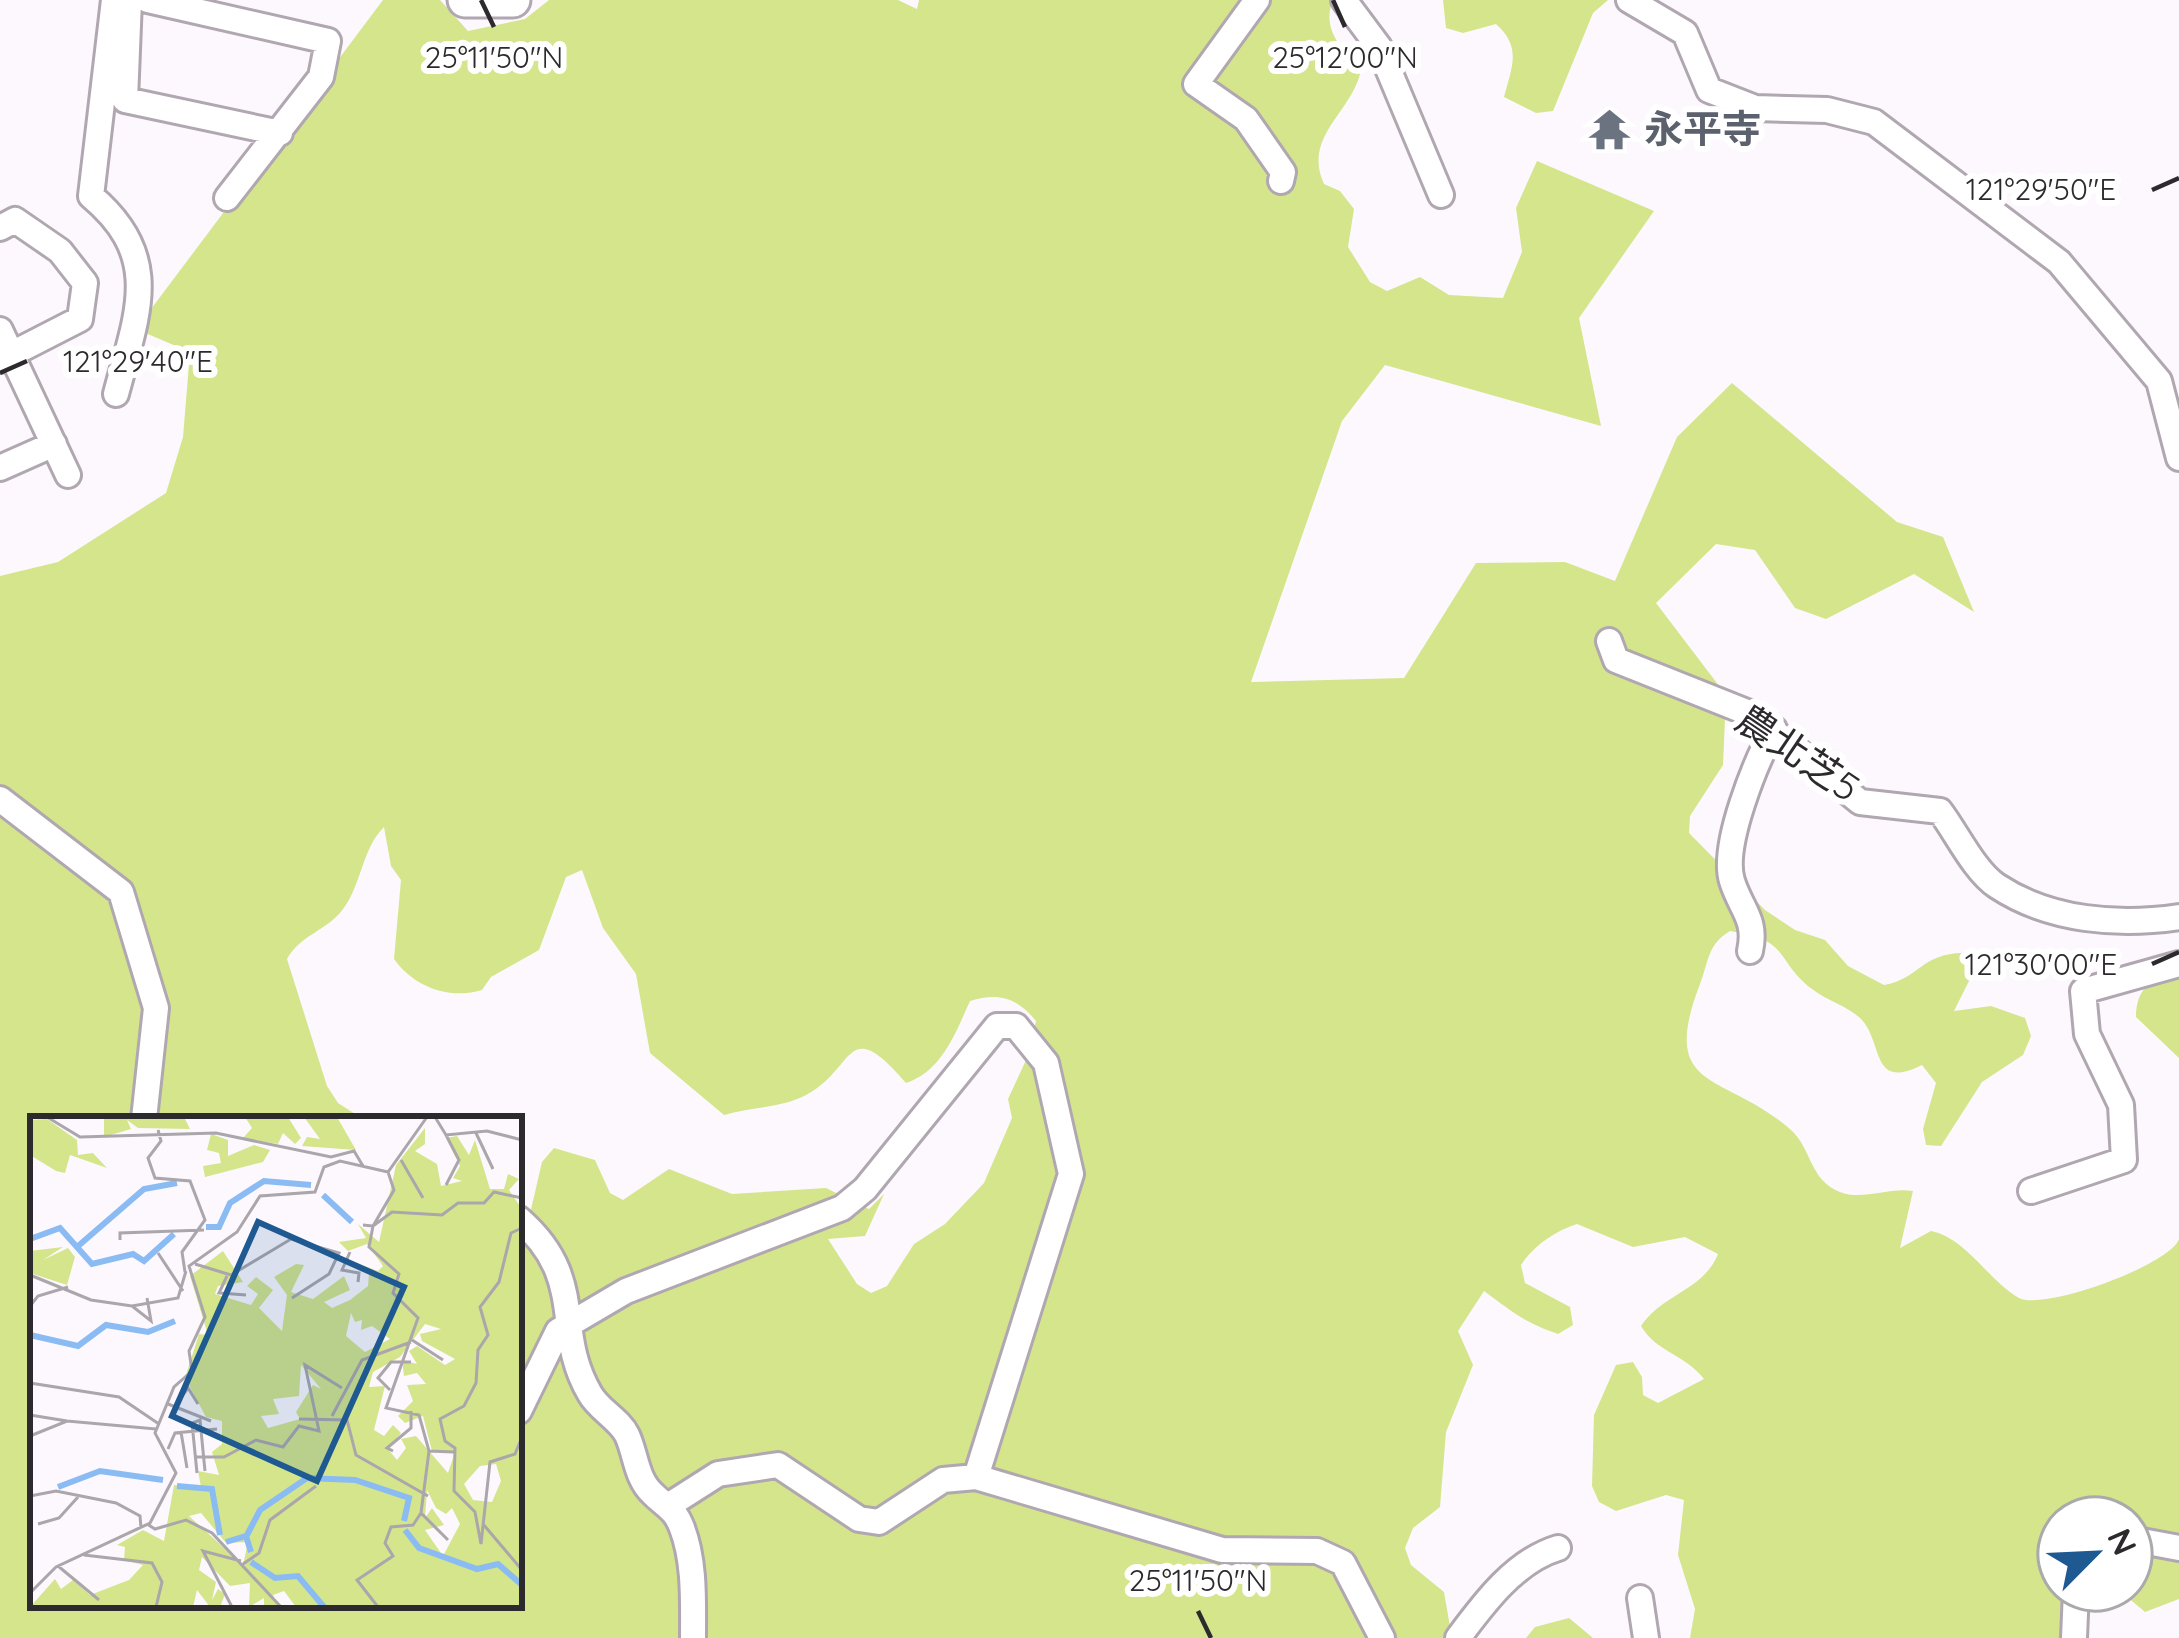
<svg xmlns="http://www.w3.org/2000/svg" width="2179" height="1638" viewBox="0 0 2179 1638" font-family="Quicksand,'Noto Sans TC',sans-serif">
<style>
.green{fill:#d5e58c;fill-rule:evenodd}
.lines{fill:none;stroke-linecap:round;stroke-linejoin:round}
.minor-casing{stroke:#b0a7b1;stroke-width:30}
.major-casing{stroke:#b0a7b1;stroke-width:39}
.minor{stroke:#fff;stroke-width:24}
.major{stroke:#fff;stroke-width:33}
.ticks{fill:none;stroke:#2d2a2e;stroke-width:4.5}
.labels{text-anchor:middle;stroke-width:12;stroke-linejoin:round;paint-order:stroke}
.worship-label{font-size:39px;font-weight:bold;fill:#5b616d;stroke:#fff;text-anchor:start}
.street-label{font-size:39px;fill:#2d2a2e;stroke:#fff}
.inset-river{fill:none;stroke:#8abcf3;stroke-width:6}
.inset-road{fill:none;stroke:#aaa6ab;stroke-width:3}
.view{fill:#1e5a91;fill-opacity:0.15;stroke:#1e5a91;stroke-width:6}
.inset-edge{fill:none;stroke:#2d2a2e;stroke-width:6}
.ticks-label{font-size:30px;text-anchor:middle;fill:#2d2a2e;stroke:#fff;stroke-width:12;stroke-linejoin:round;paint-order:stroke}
</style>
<rect width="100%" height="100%" fill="#fdf8fe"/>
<path class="green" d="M 383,0 L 440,0 L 468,31 L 525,19 L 549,0 L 898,0 L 917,9 L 919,0 L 1333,0 C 1321,30 1342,49 1361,70 C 1353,112 1302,136 1324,184 L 1340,191 L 1354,209 L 1348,247 L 1370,282 L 1387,291 L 1420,277 L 1449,295 L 1503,298 L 1522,252 L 1516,208 L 1537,161 L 1654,211 L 1579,318 L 1601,426 L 1385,365 L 1342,421 L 1251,682 L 1404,678 L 1476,563 L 1565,562 L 1615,581 L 1677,437 L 1732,383 L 1897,522 L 1943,537 L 1974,612 L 1914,574 L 1826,619 L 1795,608 L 1755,550 L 1716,544 L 1656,603 L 1726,695 L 1723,765 L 1690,816 L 1689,833 L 1765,910 L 1795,930 L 1825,940 L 1848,966 L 1884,985 C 1919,979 1922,953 1963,953 L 1978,963 L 1954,1011 L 1991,1006 L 2025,1018 L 2031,1036 L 2023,1055 L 1982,1082 L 1941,1146 L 1926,1145 L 1923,1129 L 1936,1083 L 1922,1065 C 1870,1091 1884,1043 1861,1019 C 1848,1006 1827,1001 1812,989 C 1774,960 1792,940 1730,931 C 1707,945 1709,961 1700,984 C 1658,1093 1723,1071 1790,1129 C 1812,1148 1809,1180 1840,1192 C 1863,1201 1889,1187 1913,1191 L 1900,1248 L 1931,1231 C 1966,1238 1988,1280 2019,1298 C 2044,1311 2170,1265 2179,1239 L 2179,1599 L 2145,1612 L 2119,1590 L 2131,1590 L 2131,1518 L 2059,1518 L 2059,1590 L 2078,1590 L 2062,1638 L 1690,1638 L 1695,1609 L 1678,1555 L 1684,1500 L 1666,1495 L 1616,1511 L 1599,1502 L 1592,1486 L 1594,1415 L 1616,1365 L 1633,1362 L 1642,1377 L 1643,1395 L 1658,1403 L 1704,1379 C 1686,1355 1656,1352 1641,1326 C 1662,1294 1704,1290 1718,1254 L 1685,1237 L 1633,1247 L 1577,1224 C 1555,1231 1533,1246 1521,1265 L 1525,1283 L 1570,1307 L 1573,1325 L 1558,1334 C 1523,1322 1513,1312 1484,1291 L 1458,1331 L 1473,1365 L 1446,1432 L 1440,1507 L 1413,1528 L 1405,1548 L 1411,1565 L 1444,1592 L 1452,1638 L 0,1638 L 0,576 L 58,562 L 166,493 L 183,437 L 190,352 L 136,329 ZM 384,827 L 391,866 L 401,880 L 394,959 C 414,987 449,1000 482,990 L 491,977 L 539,950 L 566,877 L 582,870 L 603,928 L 636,974 L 650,1053 L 724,1115 C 751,1107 782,1108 806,1095 C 856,1069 845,1012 906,1083 C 942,1071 955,1034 970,1001 C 999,992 1017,998 1036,1021 L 1027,1058 L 1008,1099 L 1012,1118 L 984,1183 L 945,1224 L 914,1244 L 887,1286 L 871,1293 L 857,1284 L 828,1239 L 865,1236 L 884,1194 L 869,1209 L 826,1188 L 732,1194 L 669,1169 L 623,1200 L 610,1193 L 595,1160 L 554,1148 L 542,1162 L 529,1218 L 519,1219 L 519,1605 L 33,1605 L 33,1119 L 363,1119 L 338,1103 L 327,1086 L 287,959 C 299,937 322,932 339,914 C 362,889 360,851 384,827 Z
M 1443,0 L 1608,0 L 1593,13 L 1553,111 L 1536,113 L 1504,97 C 1512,67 1522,47 1496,24 L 1463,33 L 1446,28 Z
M 2179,969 L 2179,1058 L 2136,1017 C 2136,987 2153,978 2179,969 Z
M 1569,1618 L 1593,1638 L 1526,1638 L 1535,1627 Z"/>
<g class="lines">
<defs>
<path id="minor" d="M 114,0 L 91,196 C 164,257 137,314 116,394
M 129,0 L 125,100 L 280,133
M 148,0 L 328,41 L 321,77 L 227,198
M 1257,0 L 1196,84 L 1246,119 L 1283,172 L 1281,181
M 1344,0 L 1379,47 L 1441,195
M 1629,0 L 1685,33 L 1709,90 L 1755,108 L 1827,110 L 1874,122 L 2059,262 L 2159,381 L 2179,458
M 0,228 L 15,220 L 60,251 L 85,283 L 80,319 L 0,360
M 0,330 L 68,475
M 0,468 L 54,444
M 1609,641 L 1616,660 L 1754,715 L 1860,802 L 1940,811 C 1956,832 1975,872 1997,886 C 2050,921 2119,926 2179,917
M 0,799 L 121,892 L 156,1008 L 144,1119
M 1750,951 C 1757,919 1741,910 1732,881 C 1721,846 1756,761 1774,729
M 2031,1191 L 2124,1160 L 2121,1105 L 2087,1034 L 2083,991 L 2179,964
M 519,1219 C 588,1279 552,1329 590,1394 C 599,1410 619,1419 627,1435 C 636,1454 636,1479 653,1494 C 666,1507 675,1509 682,1528 C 695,1562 693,1602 693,1638
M 519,1411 L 558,1331 L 626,1291 L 842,1208 L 865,1189 L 997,1026 L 1016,1026 L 1046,1063 L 1071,1174 L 976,1477
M 671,1504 L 718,1474 L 778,1465 L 859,1519 L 879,1522 L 943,1480 L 976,1477 L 1222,1550 L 1317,1551 L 1343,1563 L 1382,1638
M 2131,1539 L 2179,1548
M 1640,1598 L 1646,1638
M 1458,1638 C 1484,1603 1515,1561 1558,1548
M 2074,1638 L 2076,1590"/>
<path id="major" d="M 465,0 L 513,0"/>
</defs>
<use href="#minor" class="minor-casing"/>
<use href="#major" class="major-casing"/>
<use href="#minor" class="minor"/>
<use href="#major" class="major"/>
</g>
<path class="ticks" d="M 481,0 L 494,27M 1333,0 L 1345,27M 2152,190 L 2179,178M 0,373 L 27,361M 2152,964 L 2179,952M 1198,1611 L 1211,1638"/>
<defs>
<symbol id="temple-bare" viewBox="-9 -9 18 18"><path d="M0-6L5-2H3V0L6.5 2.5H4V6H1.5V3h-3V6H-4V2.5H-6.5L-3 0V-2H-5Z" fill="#6b7280" stroke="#fff" stroke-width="2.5" paint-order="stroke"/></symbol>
</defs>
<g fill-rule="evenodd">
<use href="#temple-bare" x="1580" y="100" width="59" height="59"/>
</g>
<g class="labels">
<g class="worship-label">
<text x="1644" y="143">永平寺</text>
</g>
<g class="street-label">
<text transform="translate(1798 753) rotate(34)" y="14">農北芝5</text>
</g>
</g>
<g transform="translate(30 1116)">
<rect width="492" height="492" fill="#fdf8fe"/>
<path d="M 74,1 L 154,1 L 160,13 L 108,12 L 97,4 L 101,13 L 74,21 ZM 215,1 L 258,1 L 271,22 L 265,28 L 253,17 L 248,28 L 213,22 L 222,12 ZM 274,1 L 307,1 L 326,34 L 272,30 L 277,21 L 290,23 ZM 17,3 L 47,24 L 48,39 L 63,37 L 77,52 L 40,39 L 35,57 L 26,55 L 0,39 L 0,4 ZM 395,12 L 395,28 L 385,35 L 407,48 L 411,70 L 432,65 L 423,62 L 430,50 L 416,22 L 427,20 L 439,39 L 445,24 L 460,73 L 474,73 L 478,58 L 489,63 L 479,74 L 492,93 L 492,491 L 266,491 L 254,475 L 243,479 L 248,491 L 234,491 L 234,482 L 219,491 L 220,467 L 200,470 L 172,441 L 169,454 L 186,466 L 182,484 L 188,473 L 195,478 L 190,491 L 180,491 L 167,474 L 163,491 L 0,491 L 25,463 L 31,473 L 43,464 L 60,479 L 99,464 L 113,449 L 94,444 L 95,431 L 87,429 L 113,414 L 134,425 L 144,369 L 171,371 L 168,355 L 189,359 L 182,336 L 192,328 L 192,305 L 176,301 L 155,262 L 169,218 L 178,219 L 160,160 L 193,135 L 213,166 L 188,170 L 185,178 L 221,189 L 228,178 L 217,170 L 226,161 L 243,174 L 229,192 L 252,215 L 257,179 L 244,161 L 266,148 L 274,149 L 261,176 L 283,183 L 314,160 L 320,174 L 294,186 L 302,192 L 320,184 L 338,170 L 339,158 L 316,143 L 348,155 L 353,150 L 337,128 L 318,135 L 309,126 L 336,122 L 328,108 L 349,126 L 366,49 ZM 321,197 L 325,206 L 332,204 L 331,214 L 342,210 L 360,223 L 335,236 L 316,220 ZM 395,208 L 411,213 L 390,218 L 392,225 L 425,243 L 415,249 L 387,230 L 379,235 L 387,248 L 372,244 L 374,260 L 387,257 L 396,268 L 377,269 L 383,285 L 368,300 L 375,307 L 393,300 L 402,335 L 425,336 L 418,357 L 386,320 L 371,323 L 376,332 L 367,344 L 358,333 L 371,317 L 363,309 L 354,320 L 344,314 L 355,270 L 339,271 L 343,256 L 370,241 ZM 271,249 L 291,273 L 283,269 L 266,296 L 270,303 L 238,312 L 231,300 L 249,298 L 243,283 L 269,280 ZM 466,348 L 471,365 L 462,386 L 443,384 L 434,368 L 450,350 ZM 397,374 L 406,392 L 416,398 L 422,392 L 430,408 L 413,440 L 395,414 L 414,409 L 402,392 L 395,402 ZM 171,397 L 196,427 L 218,426 L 213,449 L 159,400 ZM 181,18 L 198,24 L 198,40 L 224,29 L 240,34 L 233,46 L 175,61 L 173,50 L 191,47 L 189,37 L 177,34 ZM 33,131 L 13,144 L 38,132 L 45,141 L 37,169 L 0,157 L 0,135 Z" fill="#d5e58c" fill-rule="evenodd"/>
<path class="inset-river" d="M 293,79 L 322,106M 176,111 L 189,111 L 200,87 L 234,65 L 281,69M 0,123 L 30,112 L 62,148 L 103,138 L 114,145 L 144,118M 47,131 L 114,73 L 147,67M 0,219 L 48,230 L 76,209 L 118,216 L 145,205M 147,370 L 182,373 L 190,419M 28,371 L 70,355 L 133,364M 375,414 L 389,432 L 447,453 L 468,448 L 492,469M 217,419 L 230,394 L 277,362 L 325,364 L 379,382 L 374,405M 196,426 L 216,420 L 221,436M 221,446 L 245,462 L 268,460 L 294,491"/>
<path class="inset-road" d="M 17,1 L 50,21 L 186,17 L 301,41 L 324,35 L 333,50M 405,1 L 416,19 L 457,15 L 492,24M 128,14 L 131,25 L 118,42 L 125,62 L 160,65 L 175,104 L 152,136 L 155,156M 446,17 L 463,53M 416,19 L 429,44 L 416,69M 371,44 L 393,82M 358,56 L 364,74 L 343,110 L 362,96 L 412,99 L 428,87 L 454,87 L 464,76 L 492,82M 333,109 L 343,110 L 339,131 L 369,158 L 363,177 L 388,202 L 356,292 L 389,299 L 399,335 L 424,336M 492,112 L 481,117 L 469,166 L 450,191 L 458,219 L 448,234 L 446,267 L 434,290 L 410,303 L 415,325 L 425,332 L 424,375 L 445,396 L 451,428 L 460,346 L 485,338 L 492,321M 90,124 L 90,117 L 174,114M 320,136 L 312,154 L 329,157 L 328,166M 128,137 L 153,175M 165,148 L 201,159 L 261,123 L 309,137 L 299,158 L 262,182M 0,159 L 61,184 L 102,190 L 148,182 L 156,155M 197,160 L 189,177 L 216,179M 0,190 L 8,180 L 38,171M 102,190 L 121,205 L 117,182M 382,224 L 413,244M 0,267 L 89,281 L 129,308M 360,274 L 348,262 L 361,246 L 381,246M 138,288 L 181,305M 146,288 L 158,272 L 168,288M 0,299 L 37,305M 302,300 L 332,244 L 381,226M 269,303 L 317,304 L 326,339 L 398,380M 151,316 L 157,352M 0,320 L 37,305 L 126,313M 138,333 L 145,317 L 187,313M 363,335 L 357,332 L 381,312 L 381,295M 165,341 L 194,341 L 226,324 L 253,331 L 269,310 L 289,315 L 275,249 L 312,272M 167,357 L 162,307 L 170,304 L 175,355M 0,380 L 26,375 L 86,387 L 110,400 L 111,412M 391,397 L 418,424M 8,408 L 29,402 L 48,381M 117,408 L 125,413 L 156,404 L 182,417 L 251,491M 453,408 L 492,454M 54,439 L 122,447 L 132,466 L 126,491M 213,448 L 229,437 L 240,404 L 286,370M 28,450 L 69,484M 0,477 L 26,451 L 120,407 L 146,357 L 125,317 L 144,271 L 162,255 L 159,235 L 175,201 L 159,150 L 207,116 L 230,80 L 285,76 L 294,51 L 310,45 L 358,56 L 397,1M 202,491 L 173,435 L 211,445M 348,491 L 327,464 L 363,440 L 355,427 L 361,411 L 383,409 L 391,397 L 399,335"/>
<path class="view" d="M 228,106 L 374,171 L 287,365 L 142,300 Z"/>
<rect width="492" height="492" class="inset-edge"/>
</g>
<g class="ticks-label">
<text x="494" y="68">25°11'50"N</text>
<text x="1345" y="68">25°12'00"N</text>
<text x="2041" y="200">121°29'50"E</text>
<text x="138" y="372">121°29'40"E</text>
<text x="2041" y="975">121°30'00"E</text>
<text x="1198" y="1591">25°11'50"N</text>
</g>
<g transform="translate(2095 1554) rotate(66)"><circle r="57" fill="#ffffff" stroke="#abaaab" stroke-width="3"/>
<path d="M0-9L21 45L0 30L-21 45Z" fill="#1e5a91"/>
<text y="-18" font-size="33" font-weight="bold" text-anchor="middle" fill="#2d2a2e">N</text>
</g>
</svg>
